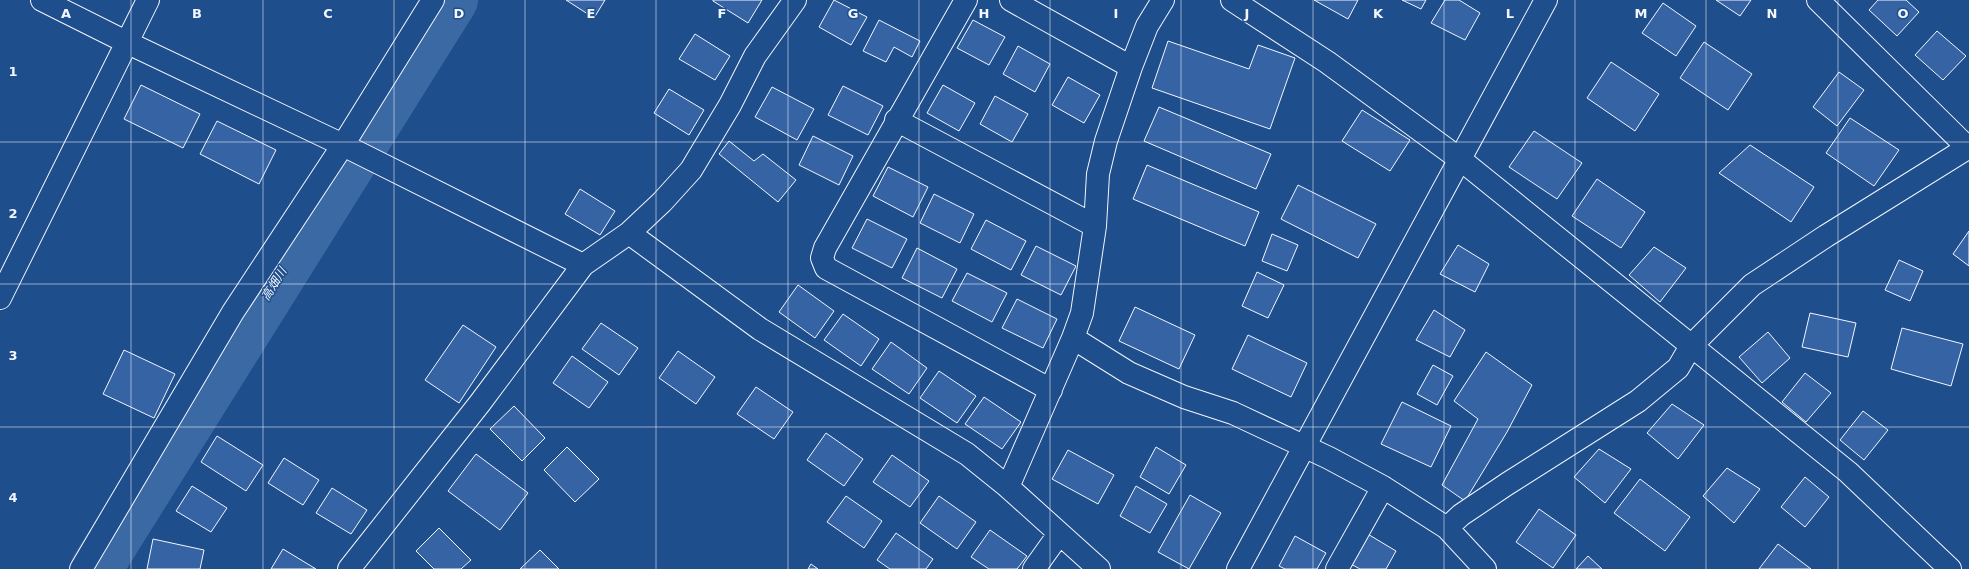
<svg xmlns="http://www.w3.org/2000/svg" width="1969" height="569" viewBox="0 0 1969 569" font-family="'DejaVu Sans','Noto Sans JP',sans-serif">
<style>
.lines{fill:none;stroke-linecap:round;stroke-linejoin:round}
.river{stroke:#3b69a3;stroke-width:52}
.building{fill:#3563a3;stroke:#f2f6ff}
.minor-casing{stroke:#f2f6ff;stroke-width:24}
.tertiary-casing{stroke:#f2f6ff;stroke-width:24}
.minor{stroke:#1f4e8c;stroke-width:22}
.tertiary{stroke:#1f4e8c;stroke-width:22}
.grid{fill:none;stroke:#f2f6ff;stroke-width:1;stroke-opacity:0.55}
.labels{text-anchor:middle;stroke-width:3;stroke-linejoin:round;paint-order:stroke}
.water-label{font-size:12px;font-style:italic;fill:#f2f6ff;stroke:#1f4e8c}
.grid-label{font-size:13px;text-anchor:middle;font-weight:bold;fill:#f2f6ff;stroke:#1f4e8c;stroke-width:3;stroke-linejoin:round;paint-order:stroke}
</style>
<rect width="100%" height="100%" fill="#1f4e8c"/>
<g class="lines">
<path class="river" d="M 96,569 L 452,0"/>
</g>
<path class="building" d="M 566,0 L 605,0 L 594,18 Z
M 713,0 L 762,0 L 748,23 L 713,1 Z
M 834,0 L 867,17 L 851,45 L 819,27 Z
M 1314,0 L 1358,0 L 1348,19 Z
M 1402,0 L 1426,0 L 1421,9 Z
M 1445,0 L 1459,0 L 1480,13 L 1465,40 L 1431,23 Z
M 1716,0 L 1751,0 L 1740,16 Z
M 1878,0 L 1906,0 L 1919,12 L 1897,36 L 1869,10 Z
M 1663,3 L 1696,26 L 1676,56 L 1642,33 Z
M 879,20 L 920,41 L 912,57 L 894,47 L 886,62 L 863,51 Z
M 973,20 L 1005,37 L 989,65 L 957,48 Z
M 1937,31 L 1966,56 L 1943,80 L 1915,55 Z
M 695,34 L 730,56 L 715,80 L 679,59 Z
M 1168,41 L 1249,69 L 1258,45 L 1295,58 L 1270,129 L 1152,88 Z
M 1704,42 L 1752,74 L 1728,110 L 1680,78 Z
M 1018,46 L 1050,64 L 1035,92 L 1003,74 Z
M 1611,62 L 1659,94 L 1635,131 L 1587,98 Z
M 1839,72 L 1864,90 L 1837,126 L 1813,107 Z
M 1068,77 L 1100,95 L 1084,123 L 1052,105 Z
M 141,85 L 200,114 L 183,148 L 124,119 Z
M 943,85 L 975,103 L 959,131 L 927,113 Z
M 843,86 L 883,106 L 868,135 L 828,115 Z
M 772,87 L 814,109 L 797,140 L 755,117 Z
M 669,89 L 704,110 L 689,135 L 654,113 Z
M 995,96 L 1028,114 L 1012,142 L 980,124 Z
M 1159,107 L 1271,154 L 1256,189 L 1144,141 Z
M 1362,110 L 1410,140 L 1390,171 L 1342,141 Z
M 1850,118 L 1899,150 L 1874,186 L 1826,153 Z
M 217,121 L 276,150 L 259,184 L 200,154 Z
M 1534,131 L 1582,163 L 1557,199 L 1509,167 Z
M 813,136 L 853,156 L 839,185 L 799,165 Z
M 729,141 L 754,161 L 763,154 L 796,180 L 778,202 L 719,154 Z
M 1750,145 L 1814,187 L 1791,222 L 1719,173 Z
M 1147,165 L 1259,212 L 1245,246 L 1133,199 Z
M 888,167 L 928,187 L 913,217 L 873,196 Z
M 1597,179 L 1645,212 L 1621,248 L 1572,216 Z
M 1298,185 L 1376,224 L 1358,258 L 1281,219 Z
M 580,189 L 615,211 L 600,235 L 565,214 Z
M 934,194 L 974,214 L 960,243 L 920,223 Z
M 867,219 L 907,239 L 892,268 L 852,248 Z
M 986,220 L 1026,241 L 1011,270 L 971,249 Z
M 1969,231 L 1969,266 L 1953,254 Z
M 1272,234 L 1298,245 L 1287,271 L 1262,261 Z
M 1458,245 L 1489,264 L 1475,292 L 1440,274 Z
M 1036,246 L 1076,266 L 1061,295 L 1021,275 Z
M 1654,247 L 1686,268 L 1660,302 L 1629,275 Z
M 917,248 L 957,269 L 942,298 L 902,278 Z
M 1899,260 L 1923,271 L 1910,301 L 1885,290 Z
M 1257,272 L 1284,285 L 1268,318 L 1242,306 Z
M 967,273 L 1007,293 L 992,322 L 952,301 Z
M 798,285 L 834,311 L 815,338 L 779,312 Z
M 1017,299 L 1057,319 L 1043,348 L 1002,328 Z
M 1135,307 L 1195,335 L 1179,369 L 1119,341 Z
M 1434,310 L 1465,330 L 1450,357 L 1416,340 Z
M 1810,313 L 1856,323 L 1848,357 L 1802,347 Z
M 843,314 L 879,339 L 861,366 L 824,340 Z
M 601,323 L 638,348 L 619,375 L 582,349 Z
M 463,325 L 496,347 L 459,403 L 425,380 Z
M 1902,328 L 1963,344 L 1951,386 L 1891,369 Z
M 1768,332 L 1790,358 L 1762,383 L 1739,357 Z
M 1248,335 L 1307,363 L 1291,397 L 1232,369 Z
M 891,342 L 927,368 L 909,394 L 872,369 Z
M 124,350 L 175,374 L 154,418 L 103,394 Z
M 678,351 L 715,377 L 696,404 L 659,378 Z
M 1486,352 L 1532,385 L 1507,432 L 1465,501 L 1442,485 L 1478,419 L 1454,401 Z
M 572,356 L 608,382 L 589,408 L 553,383 Z
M 1433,365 L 1453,376 L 1437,405 L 1417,394 Z
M 939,371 L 976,396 L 957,423 L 920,398 Z
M 1805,373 L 1831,393 L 1806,422 L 1782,402 Z
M 756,387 L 793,412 L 774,439 L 737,414 Z
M 984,397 L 1021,422 L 1002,449 L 965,424 Z
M 1402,402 L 1451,426 L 1431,467 L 1381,444 Z
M 1672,404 L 1704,425 L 1678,459 L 1647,433 Z
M 514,406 L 545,438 L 522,461 L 490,429 Z
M 1863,411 L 1888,430 L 1864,460 L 1840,440 Z
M 826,433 L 863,459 L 844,486 L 807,460 Z
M 217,436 L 263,465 L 246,491 L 201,462 Z
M 567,447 L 599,479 L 575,502 L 544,470 Z
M 1156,447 L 1186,465 L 1169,494 L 1140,477 Z
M 1599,449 L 1631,469 L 1605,503 L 1574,477 Z
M 1068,450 L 1114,475 L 1098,504 L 1052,479 Z
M 476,454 L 528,493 L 500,530 L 448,491 Z
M 892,455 L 929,481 L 910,507 L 873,482 Z
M 284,458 L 319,480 L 303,505 L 268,483 Z
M 1727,468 L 1760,489 L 1734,523 L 1703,496 Z
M 1805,477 L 1829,497 L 1805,527 L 1781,507 Z
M 1640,479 L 1690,517 L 1665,551 L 1614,513 Z
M 192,486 L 227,508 L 211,532 L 176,511 Z
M 1136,486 L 1167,504 L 1150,533 L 1120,516 Z
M 332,488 L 367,510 L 351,534 L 316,513 Z
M 1190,495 L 1221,513 L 1189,569 L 1158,552 Z
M 846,496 L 882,521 L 864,548 L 827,522 Z
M 939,496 L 976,522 L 957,549 L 920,523 Z
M 1539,509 L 1576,535 L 1553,568 L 1516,542 Z
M 439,528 L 471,560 L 461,569 L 434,569 L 416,551 Z
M 990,530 L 1027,556 L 1017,569 L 989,569 L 971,557 Z
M 896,533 L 933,559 L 926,569 L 890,569 L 877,560 Z
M 1366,533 L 1396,551 L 1386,569 L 1360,569 L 1349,563 Z
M 1295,536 L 1326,553 L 1317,569 L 1285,569 L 1279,566 Z
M 153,539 L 204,550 L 200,569 L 147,569 Z
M 1778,544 L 1811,569 L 1759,569 Z
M 283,549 L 316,569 L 271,569 Z
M 540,550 L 559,569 L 520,569 Z
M 1588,556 L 1602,569 L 1576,569 Z
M 811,564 L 818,569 L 808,569 Z"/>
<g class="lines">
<defs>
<path id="minor" d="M 42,0 L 126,42 L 343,145 L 583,265
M 966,0 L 825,248 L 822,258 L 826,268 L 1051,390
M 1011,0 L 1131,67
M 1232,0 L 1327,62 L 1461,160 L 1848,472 L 1950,569
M 1818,0 L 1968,148
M 896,120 L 1095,226
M 629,233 L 760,329 L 967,454 L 1008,487 L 1099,569
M 0,298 L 148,0
M 1073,338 L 1129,373 L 1184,397 L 1233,413 L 1329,458 L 1383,487 L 1447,528 L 1485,569
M 1008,487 L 1073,338 L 1082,313 L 1095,226 L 1098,174 L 1106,141 L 1131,67 L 1147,26 L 1163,0
M 1447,528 L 1461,515 L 1507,484 L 1638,401 L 1678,368 L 1691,346 L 1752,285 L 1826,236 L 1969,147
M 81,569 L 233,312 L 343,145 L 433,0
M 349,569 L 480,403 L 583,265 L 629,233 L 662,202 L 691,170 L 730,105 L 755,56 L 795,0
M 1034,569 L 1059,534
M 1337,569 L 1383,487"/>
<path id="tertiary" d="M 1238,569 L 1546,0"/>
</defs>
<use href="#minor" class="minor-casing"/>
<use href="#tertiary" class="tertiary-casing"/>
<use href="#minor" class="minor"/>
<use href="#tertiary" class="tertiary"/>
</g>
<path class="grid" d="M 131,0 L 131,569M 263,0 L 263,569M 394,0 L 394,569M 525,0 L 525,569M 656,0 L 656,569M 788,0 L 788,569M 919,0 L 919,569M 1050,0 L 1050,569M 1181,0 L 1181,569M 1313,0 L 1313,569M 1444,0 L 1444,569M 1575,0 L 1575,569M 1706,0 L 1706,569M 1838,0 L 1838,569M 0,142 L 1969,142M 0,284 L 1969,284M 0,427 L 1969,427"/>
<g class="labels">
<g class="water-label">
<text transform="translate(274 284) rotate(-58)" y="4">高畑川</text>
</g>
</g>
<g class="grid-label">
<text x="66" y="18">A</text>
<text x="197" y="18">B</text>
<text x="328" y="18">C</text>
<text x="459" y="18">D</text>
<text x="591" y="18">E</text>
<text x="722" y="18">F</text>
<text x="853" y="18">G</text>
<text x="984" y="18">H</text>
<text x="1116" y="18">I</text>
<text x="1247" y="18">J</text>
<text x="1378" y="18">K</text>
<text x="1510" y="18">L</text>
<text x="1641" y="18">M</text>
<text x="1772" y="18">N</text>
<text x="1903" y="18">O</text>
<text x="13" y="76">1</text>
<text x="13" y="218">2</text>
<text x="13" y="360">3</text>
<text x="13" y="502">4</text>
</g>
</svg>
